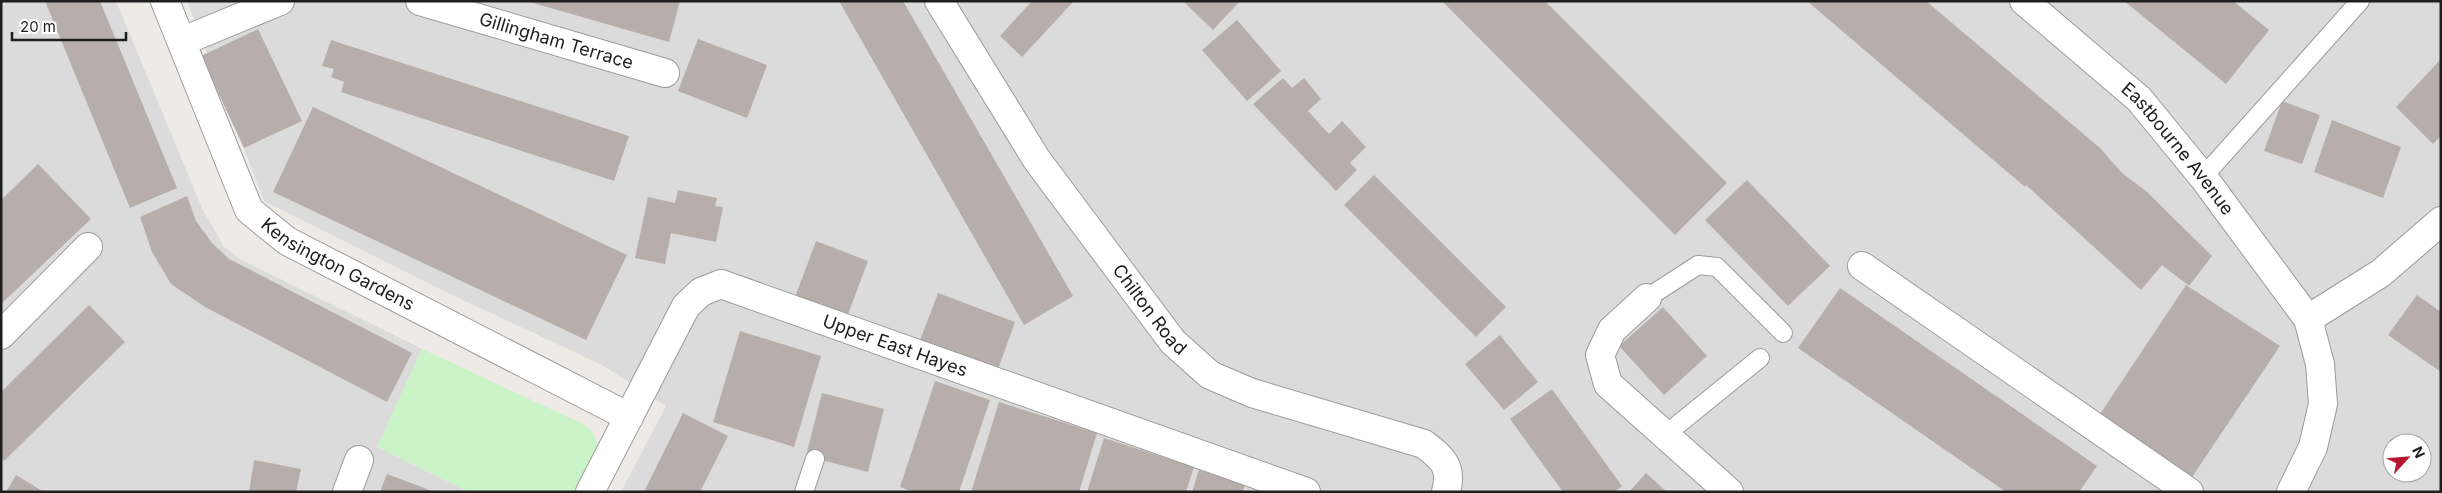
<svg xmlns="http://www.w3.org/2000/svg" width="2442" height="493" viewBox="0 0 2442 493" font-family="Inter,sans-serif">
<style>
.residential{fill:#dcdbdb;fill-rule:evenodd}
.park{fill:#caf3c7}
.building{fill:#b7aeab}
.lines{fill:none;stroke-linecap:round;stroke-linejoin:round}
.lane-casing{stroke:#9b9b9b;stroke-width:20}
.street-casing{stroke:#9b9b9b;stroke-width:30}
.lane{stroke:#fff;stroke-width:18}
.street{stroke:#fff;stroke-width:28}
.labels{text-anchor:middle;stroke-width:4.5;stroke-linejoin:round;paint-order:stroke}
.street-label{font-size:18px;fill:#1e1e1e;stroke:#fff}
</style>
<rect width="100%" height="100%" fill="#eeeae5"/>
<path class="residential" d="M 1,1 L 116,1 L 202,208 L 224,247 L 240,259 L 422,349 L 377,447 L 469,492 L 1,492 Z
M 187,1 L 2441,1 L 2441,492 L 621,492 L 666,406 L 602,365 L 448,293 L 264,201 ZM 2392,443 L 2422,443 L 2422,473 L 2392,473 Z"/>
<path class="park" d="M 422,349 L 585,425 L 592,431 L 599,448 L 580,492 L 469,492 L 377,447 Z"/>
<path class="building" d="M 45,1 L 100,1 L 177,188 L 130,208 Z
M 526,1 L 680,1 L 669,42 Z
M 839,1 L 903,1 L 1073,296 L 1024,325 Z
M 1032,1 L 1074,1 L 1022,57 L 1000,36 Z
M 1183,1 L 1240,1 L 1213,30 Z
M 1442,1 L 1545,1 L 1727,183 L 1675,235 Z
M 1807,1 L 1926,1 L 2100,148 L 2122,173 L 2146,191 L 2212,256 L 2189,286 L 2162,265 L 2141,290 L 2026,185 L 2025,187 Z
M 2124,1 L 2233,1 L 2269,30 L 2226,84 Z
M 1237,20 L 1281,71 L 1247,101 L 1202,50 Z
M 258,29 L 302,121 L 244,148 L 201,56 Z
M 698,39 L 767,65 L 747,118 L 678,91 Z
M 331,40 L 629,136 L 614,181 L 341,92 L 344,82 L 331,77 L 334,69 L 322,66 Z
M 2441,59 L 2441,136 L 2433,144 L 2396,107 Z
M 1283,78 L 1292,88 L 1304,78 L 1313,89 L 1321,99 L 1308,111 L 1329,134 L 1342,121 L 1366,147 L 1350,163 L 1357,170 L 1336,191 L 1253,104 Z
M 2282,101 L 2320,115 L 2302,164 L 2264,151 Z
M 313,107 L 627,255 L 586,340 L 273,192 Z
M 2332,120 L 2401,147 L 2383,198 L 2314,172 Z
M 38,164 L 91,219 L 1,304 L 1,200 Z
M 1374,175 L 1506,307 L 1476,337 L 1344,205 Z
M 1747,180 L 1830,266 L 1788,306 L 1705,220 Z
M 678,190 L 717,198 L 715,206 L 723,207 L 716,242 L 671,233 L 665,264 L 635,258 L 648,197 L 675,203 Z
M 187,196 L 196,221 L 212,243 L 229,259 L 412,353 L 387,402 L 205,307 L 171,284 L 152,252 L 140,217 Z
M 816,241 L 868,261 L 847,317 L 795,297 Z
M 2186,285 L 2280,346 L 2190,480 L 2098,417 Z
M 1840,288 L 2097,466 L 2079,492 L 2006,492 L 1798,348 Z
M 938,293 L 1015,322 L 997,372 L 919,343 Z
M 2417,295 L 2441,312 L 2441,372 L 2388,335 Z
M 89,305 L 125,342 L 4,461 L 1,457 L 1,392 Z
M 1663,307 L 1707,356 L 1664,395 L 1619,346 Z
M 740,331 L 821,356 L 794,447 L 713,422 Z
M 1500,335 L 1538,382 L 1504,410 L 1465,364 Z
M 935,381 L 990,400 L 959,492 L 913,492 L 900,487 Z
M 1552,389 L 1622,486 L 1614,492 L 1563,492 L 1510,419 Z
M 822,393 L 884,409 L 868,472 L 806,456 Z
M 999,402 L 1097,433 L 1079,492 L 971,492 Z
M 683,413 L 728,436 L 700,492 L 644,492 Z
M 1104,438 L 1194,467 L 1186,492 L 1087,492 Z
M 254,460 L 301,469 L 296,492 L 249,492 Z
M 1199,470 L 1245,484 L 1243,492 L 1192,492 Z
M 1646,473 L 1667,492 L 1629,492 Z
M 387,474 L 435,492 L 380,492 Z
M 16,475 L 44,492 L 6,492 Z"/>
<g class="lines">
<defs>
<path id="lane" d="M 2203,177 L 2360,1
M 1647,298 L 1698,265 L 1717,267 L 1783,333
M 1665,435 L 1760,358
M 804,492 L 815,459"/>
<g id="street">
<path id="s1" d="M 165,1 L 249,210 L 287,241 L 629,417"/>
<path id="s2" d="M 420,1 L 665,73"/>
<path id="s3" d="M 939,1 L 1037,160 L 1173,342 L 1210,375 L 1252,393 L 1424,444 C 1442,458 1453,466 1446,492"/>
<path id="s4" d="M 2024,1 L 2139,99 L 2203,177 L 2308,319 L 2320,364 L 2323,404 L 2313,447 L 2291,492"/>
<path d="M 183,41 L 280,1"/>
<path d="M 1862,266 L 2189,492"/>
<path d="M 1647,298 L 1612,330 L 1600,355 L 1608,384 L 1729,492"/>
<path d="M 2308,319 L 2381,273 L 2441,221"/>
<path d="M 1,335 L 88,247"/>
<path d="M 347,492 L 359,460"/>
<path id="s5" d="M 590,492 L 686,306 L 701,292 L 721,284 L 1306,492"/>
</g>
</defs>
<use href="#lane" class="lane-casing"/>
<use href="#street" class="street-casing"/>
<use href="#lane" class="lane"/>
<use href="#street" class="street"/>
</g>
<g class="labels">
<g class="street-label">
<text dy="6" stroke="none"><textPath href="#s2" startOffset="142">Gillingham Terrace</textPath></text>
<text dy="6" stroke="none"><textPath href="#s4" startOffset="214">Eastbourne Avenue</textPath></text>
<text dy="6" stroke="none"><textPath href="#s1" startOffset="330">Kensington Gardens</textPath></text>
<text dy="6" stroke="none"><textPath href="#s3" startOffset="374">Chilton Road</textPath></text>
<text dy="6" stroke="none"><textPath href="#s5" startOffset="436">Upper East Hayes</textPath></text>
</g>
</g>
<rect width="2442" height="493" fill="none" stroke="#1e1e1e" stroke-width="5"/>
<g transform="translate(2407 458) rotate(64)"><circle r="24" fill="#ffffff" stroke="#a5a5a5"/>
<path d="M0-4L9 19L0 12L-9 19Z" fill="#b6162f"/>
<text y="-8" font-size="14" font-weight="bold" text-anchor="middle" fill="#1e1e1e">N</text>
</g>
<path d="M12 32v8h114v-8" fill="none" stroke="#1e1e1e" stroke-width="2.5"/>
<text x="20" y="32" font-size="15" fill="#1e1e1e" stroke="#ffffff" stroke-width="4" paint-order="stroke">20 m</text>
</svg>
